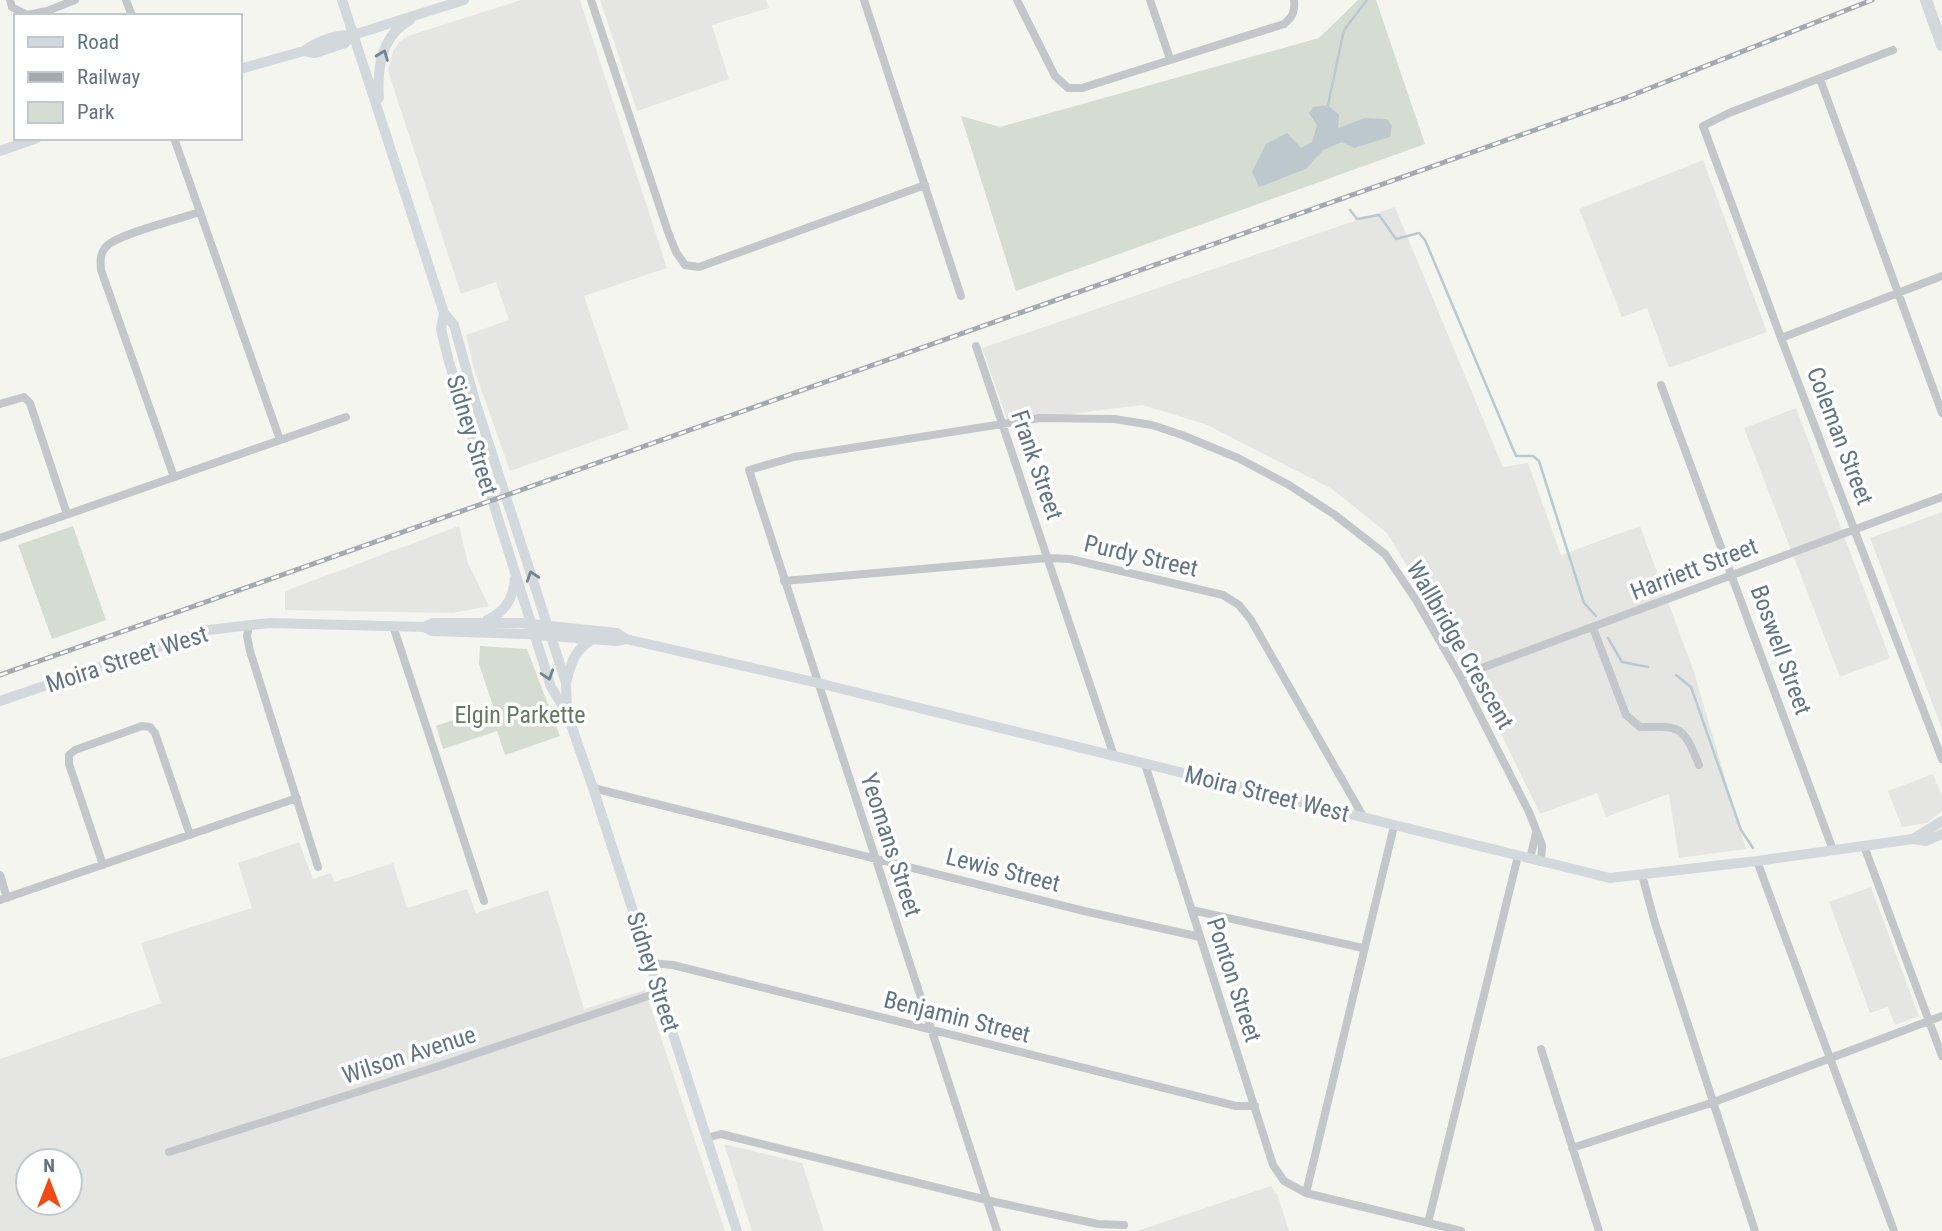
<svg xmlns="http://www.w3.org/2000/svg" width="1942" height="1231" viewBox="0 0 1942 1231" font-family="'Roboto Condensed',sans-serif">
<style>
.built{fill:#e5e6e4;fill-rule:evenodd}
.green{fill:#d5dcd1}
.water{fill:#bcc8cd}
.lines{fill:none;stroke-linecap:round;stroke-linejoin:round}
.stream{stroke:#bcc8cd;stroke-width:2.5}
.street{stroke:#c3c7ca;stroke-width:8}
.secondary{stroke:#d2d8dc;stroke-width:10}
.primary{stroke:#d2d8dc;stroke-width:12}
.rail-casing{stroke:#a3a9af;stroke-width:5}
.rail{stroke:#fff;stroke-width:2.5;stroke-dasharray:8;stroke-linecap:butt}
.oneway{stroke:#728391}
.labels{text-anchor:middle;stroke-width:7;stroke-linejoin:round;paint-order:stroke}
.street-label{font-size:24px;fill:#617484;stroke:#fff}
.park-label{font-size:24px;fill:#657a60;stroke:#fff}
</style>
<rect width="100%" height="100%" fill="#f5f5f0"/>
<path class="built" d="M 521,0 L 580,0 L 667,268 L 584,296 L 629,429 L 510,471 L 474,369 L 466,335 L 509,320 L 496,282 L 461,294 L 388,71 L 393,51 L 399,42 L 408,36 Z
M 600,0 L 766,0 L 769,8 L 712,25 L 729,79 L 637,111 Z
M 1703,160 L 1767,332 L 1669,368 L 1647,308 L 1622,317 L 1579,209 Z
M 1395,207 L 1503,467 L 1528,463 L 1561,555 L 1640,526 L 1694,672 L 1746,849 L 1679,858 L 1669,794 L 1606,817 L 1597,793 L 1540,814 L 1470,670 L 1387,533 L 1332,489 L 1205,424 L 1142,405 L 1008,422 L 982,348 Z
M 1796,408 L 1890,658 L 1840,677 L 1744,428 Z
M 1942,512 L 1942,729 L 1870,538 Z
M 459,526 L 468,563 L 489,606 L 453,613 L 285,610 L 285,591 Z
M 1933,774 L 1942,796 L 1942,811 L 1927,823 L 1902,827 L 1888,791 Z
M 299,842 L 313,879 L 331,873 L 334,882 L 393,863 L 407,908 L 467,889 L 476,913 L 548,890 L 584,1009 L 645,990 L 725,1231 L 0,1231 L 0,1059 L 161,1003 L 141,943 L 252,908 L 238,863 ZM 28,1161 L 70,1161 L 70,1203 L 28,1203 Z
M 1871,887 L 1919,1016 L 1895,1025 L 1888,1007 L 1870,1013 L 1829,902 Z
M 724,1144 L 802,1163 L 824,1231 L 752,1231 Z
M 1271,1186 L 1278,1196 L 1289,1231 L 1137,1231 Z"/>
<path class="green" d="M 1358,0 L 1376,0 L 1425,144 L 1016,291 L 961,116 L 1000,127 L 1319,38 Z
M 73,526 L 106,620 L 52,639 L 18,545 Z
M 480,646 L 527,649 L 560,736 L 505,755 L 497,731 L 443,749 L 436,726 L 493,706 L 479,664 Z"/>
<path class="water" d="M 1328,105 L 1339,115 L 1338,128 L 1365,118 L 1387,119 L 1392,126 L 1390,137 L 1354,148 L 1342,142 L 1323,150 L 1306,169 L 1259,187 L 1252,172 L 1266,144 L 1287,133 L 1301,148 L 1312,142 L 1317,125 L 1309,113 L 1313,107 Z"/>
<g class="lines">
<path class="stream" d="M 1328,105 L 1344,30 L 1367,0
M 1350,210 L 1357,219 L 1379,215 L 1396,239 L 1419,233 L 1425,240 L 1516,456 L 1533,456 L 1539,461 L 1584,603 L 1596,616
M 1608,638 L 1622,662 L 1648,667
M 1676,675 L 1691,687 L 1741,830 L 1753,848"/>
<path class="street" d="M 10,0 L 12,7 L 27,15 L 47,11 L 75,0
M 126,0 L 132,16
M 591,0 L 668,232 L 676,252 L 685,265 L 699,267 L 925,185
M 864,0 L 961,296
M 1017,0 L 1055,76 L 1068,88 L 1082,88 L 1284,24 C 1293,17 1295,11 1294,0
M 1150,0 L 1170,59
M 1893,50 L 1729,113 L 1703,126 L 1781,338 L 1942,759
M 1820,79 L 1942,413
M 174,138 L 280,440
M 1781,338 L 1942,276
M 976,346 L 1114,756
M 1661,385 L 1833,850
M 0,404 L 24,397 L 30,403 L 67,514
M 174,477 L 101,270 C 100,260 100,251 109,244 C 126,232 179,219 200,212
M 0,538 L 346,417
M 784,581 L 1048,558 L 1070,559 L 1223,595 L 1239,605 L 1251,620 L 1364,818
M 249,625 L 247,636 L 250,651 L 318,867
M 393,626 L 484,901
M 1593,628 L 1626,715 L 1640,727 C 1682,726 1683,726 1699,765
M 1460,676 L 1942,497
M 1145,764 L 1273,1165 L 1284,1181 L 1306,1193 L 1461,1231
M 593,788 L 1084,911 L 1200,937
M 1864,846 L 1942,1056
M 1530,859 L 1536,833
M 1757,861 L 1894,1231
M 103,865 L 69,764 L 69,755 L 75,750 L 142,726 L 150,727 L 155,733 L 190,835
M 0,875 L 7,898
M 1642,875 L 1655,923 L 1755,1231
M 0,900 L 297,798
M 1192,910 L 1363,948
M 650,963 L 673,965 L 1236,1106 L 1255,1106
M 1541,1049 L 1599,1231
M 706,1138 L 721,1134 L 995,1202 L 1098,1224 L 1124,1225
M 1572,1148 L 1714,1102 L 1942,1016
M 169,1152 L 439,1066 L 660,992
M 1306,1193 L 1394,826
M 1428,1223 L 1518,856
M 997,1231 L 749,470 L 794,457 L 1040,418 L 1114,419 L 1152,425 L 1182,435 L 1238,458 L 1289,485 L 1335,515 L 1385,554 L 1416,600 L 1460,676 L 1529,812 L 1542,845 L 1541,862"/>
<path class="secondary" d="M 342,0 L 444,313 L 454,325 L 475,401 L 566,683 L 567,709
M 304,51 C 317,41 336,34 353,35 L 464,0
M 240,69 L 304,51 L 315,53 L 345,43 L 353,35
M 379,98 C 377,68 381,36 410,20
M 0,151 L 37,138
M 444,313 L 441,329 L 449,362 L 551,687 L 567,713 L 593,788 L 737,1231
M 487,620 C 505,612 513,599 515,579
M 424,627 L 433,623 L 521,623 L 617,633 L 626,639 L 818,683 L 1610,878 L 1757,861 L 1913,839 L 1926,841 L 1942,834
M 566,683 C 571,663 574,651 591,640
M 0,701 L 208,630 L 270,623 L 424,627 L 432,631 L 525,634 L 616,641 L 626,639
M 1913,839 L 1942,821"/>
<path class="primary" d="M 1926,0 L 1942,45"/>
<defs>
<path id="rail" d="M 0,675 L 1625,98 L 1872,0"/>
</defs>
<use href="#rail" class="rail-casing"/>
<use href="#rail" class="rail"/>
</g>
<defs><path id="oneway-chevron" d="M-2-3.5L2.5 0L-2 3.5" fill="none" stroke-width="1.6" stroke-linecap="round" stroke-linejoin="round" transform="scale(1.75)"/></defs>
<g class="oneway">
<use href="#oneway-chevron" transform="translate(383 55) rotate(-69)"/>
<use href="#oneway-chevron" transform="translate(532 576) rotate(-108)"/>
<use href="#oneway-chevron" transform="translate(548 675) rotate(72)"/>
</g>
<g class="labels">
<g class="street-label">
<text transform="translate(472 435) rotate(73)" y="8">Sidney Street</text>
<text transform="translate(1840 436) rotate(69)" y="8">Coleman Street</text>
<text transform="translate(1037 465) rotate(71)" y="8">Frank Street</text>
<text transform="translate(1141 556) rotate(13)" y="8">Purdy Street</text>
<text transform="translate(1694 569) rotate(-21)" y="8">Harriett Street</text>
<text transform="translate(1460 645) rotate(60)" y="8">Wallbridge Crescent</text>
<text transform="translate(1781 650) rotate(70)" y="8">Boswell Street</text>
<text transform="translate(127 659) rotate(-18)" y="8">Moira Street West</text>
<text transform="translate(1267 794) rotate(14)" y="8">Moira Street West</text>
<text transform="translate(891 845) rotate(72)" y="8">Yeomans Street</text>
<text transform="translate(1003 870) rotate(14)" y="8">Lewis Street</text>
<text transform="translate(653 972) rotate(72)" y="8">Sidney Street</text>
<text transform="translate(1234 980) rotate(72)" y="8">Ponton Street</text>
<text transform="translate(957 1017) rotate(14)" y="8">Benjamin Street</text>
<text transform="translate(409 1055) rotate(-18)" y="8">Wilson Avenue</text>
</g>
<g class="park-label">
<text x="520" y="723">Elgin Parkette</text>
</g>
</g>
<rect x="14" y="14" width="228" height="126" fill="#ffffff" stroke="#c0c7ce" stroke-width="2"/>
<rect x="28" y="37" width="35" height="10" fill="#d2d8dc" stroke="#c0c7ce" stroke-width="2"/>
<text x="77" y="49" font-size="21" fill="#617484">Road</text>
<rect x="28" y="72" width="35" height="10" fill="#a3a9af" stroke="#c0c7ce" stroke-width="2"/>
<text x="77" y="84" font-size="21" fill="#617484">Railway</text>
<rect x="28" y="102" width="35" height="21" fill="#d5dcd1" stroke="#c0c7ce" stroke-width="2"/>
<text x="77" y="119" font-size="21" fill="#617484">Park</text>
<g transform="translate(49 1182)"><circle r="33" fill="#ffffff" stroke="#c0c7ce" stroke-width="2"/>
<path d="M0-5L12 26L0 18L-12 26Z" fill="#f04b15"/>
<text y="-10" font-size="19" font-weight="bold" text-anchor="middle" fill="#617484">N</text>
</g>
</svg>
